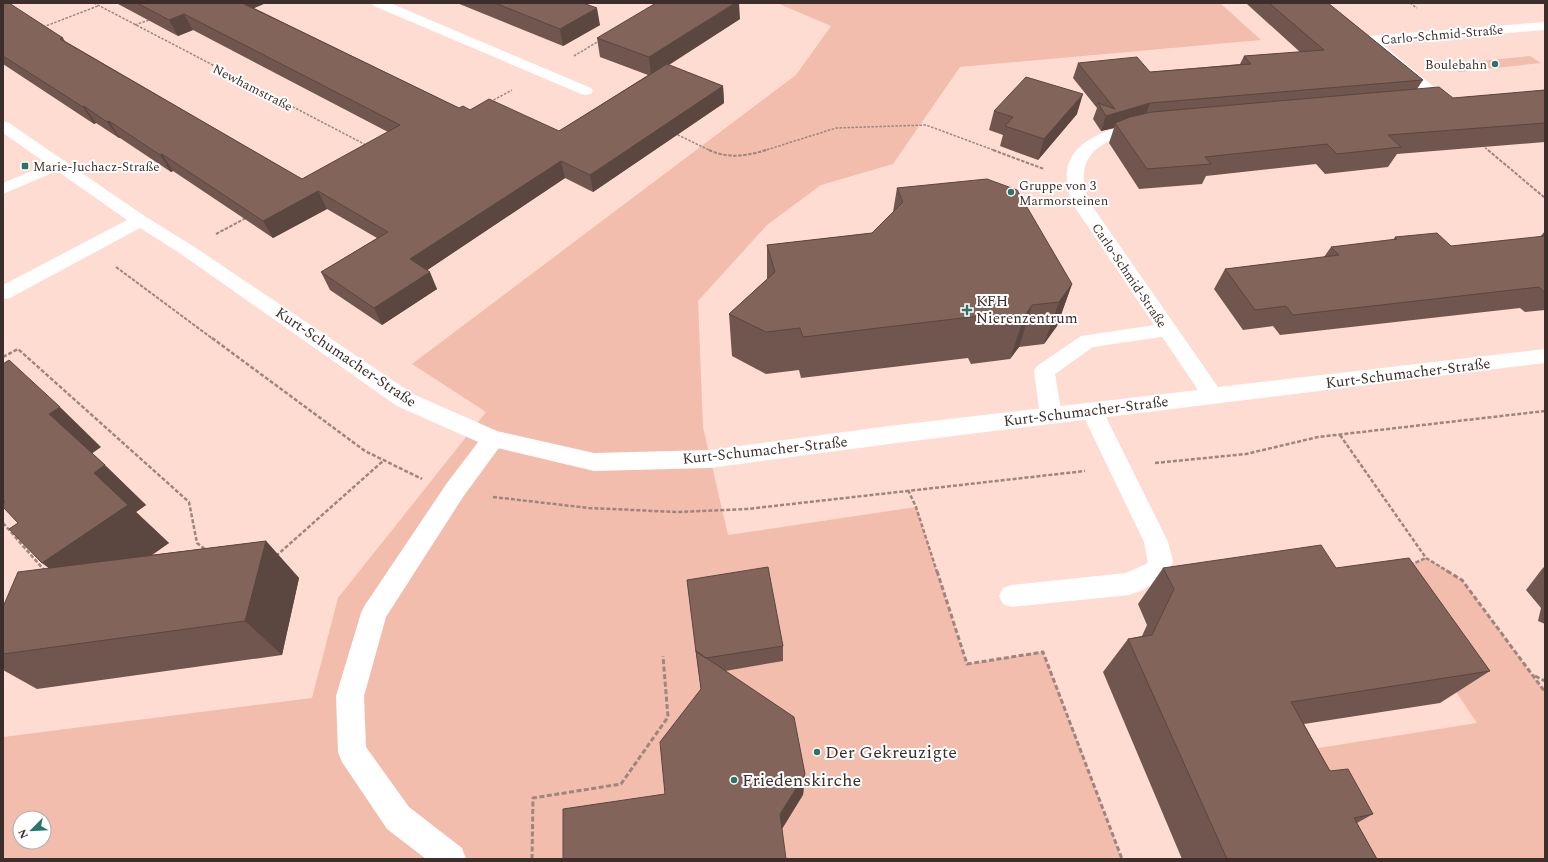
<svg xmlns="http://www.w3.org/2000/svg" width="1548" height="862" viewBox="0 0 1548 862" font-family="Spectral,serif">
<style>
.green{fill:#f2bdad;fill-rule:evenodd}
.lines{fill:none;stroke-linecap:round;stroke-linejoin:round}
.path-far3{stroke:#9e867e;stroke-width:1.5;stroke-dasharray:2.5 1.5;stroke-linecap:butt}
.path-far2{stroke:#9e867e;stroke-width:2;stroke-dasharray:3.5 1.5;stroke-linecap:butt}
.path-far1{stroke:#9e867e;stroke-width:2.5;stroke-dasharray:4 2;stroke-linecap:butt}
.path{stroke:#9e867e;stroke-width:3;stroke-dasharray:5 2.5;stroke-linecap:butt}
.lane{fill:#fff;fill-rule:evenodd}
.street{fill:#fff;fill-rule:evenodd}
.wall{fill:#70564e}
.shaded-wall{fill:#5b4640}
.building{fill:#82645b;stroke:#5b4640}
.poi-dot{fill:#2b746e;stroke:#fff;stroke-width:1.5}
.labels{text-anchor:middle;stroke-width:4;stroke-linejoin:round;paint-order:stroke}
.far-street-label{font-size:13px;fill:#3c2e2a;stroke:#fff}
.far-poi-label{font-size:13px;fill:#3c2e2a;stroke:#fff;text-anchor:start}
.poi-label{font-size:15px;fill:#3c2e2a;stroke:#fff;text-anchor:start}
.street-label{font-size:15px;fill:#3c2e2a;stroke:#fff}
.near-poi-label{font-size:18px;fill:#3c2e2a;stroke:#fff;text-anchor:start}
</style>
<rect width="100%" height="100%" fill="#ffdcd1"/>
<path class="green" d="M 777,3 L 1220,3 L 1261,40 L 960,67 L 893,164 L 821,185 L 767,225 L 698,301 L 703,427 L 728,535 L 916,507 L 967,664 L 1043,652 L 1122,859 L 3,859 L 3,737 L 312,698 L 338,598 L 486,412 L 412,364 L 796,75 L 831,26 ZM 20,818 L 44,818 L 44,842 L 20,842 Z
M 1530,56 L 1541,63 L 1459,72 L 1449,64 Z
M 1426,558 L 1462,580 L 1545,692 L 1545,859 L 1369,859 L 1312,749 L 1477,723 L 1379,578 Z"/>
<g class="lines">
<path class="path-far3" d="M 94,3 L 366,145
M 790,3 L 828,3
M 1410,3 L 1417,8
M 135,25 L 149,20
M 43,27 L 98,6
M 574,56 L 599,41
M 1445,62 L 1454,69 L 1449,69
M 490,102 L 512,90
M 674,133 L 711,151
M 1482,145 L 1489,151
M 763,151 L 836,128 L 926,125 L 996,151"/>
<path class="path-far2" d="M 709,150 C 728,159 747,156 766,150
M 993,150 L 1044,169
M 1488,150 L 1545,198
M 216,234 L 246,218
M 116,267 L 213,339"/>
<path class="path-far1" d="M 212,338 L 365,451 L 422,479
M 3,357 L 18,349 L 189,502 L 197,543 L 206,550
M 1340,435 L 1426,558 L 1449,572
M 1155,463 L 1246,454 L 1318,437 L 1545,411
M 908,490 L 916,507 L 937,572
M 493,497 L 589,508 L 677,512 L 747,509 L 1085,471
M 3,523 L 45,571
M 276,556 L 383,461
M 1410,565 L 1426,558"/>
<path class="path" d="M 937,571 L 967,664 L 1043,652 L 1122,859
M 1447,571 L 1462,580 L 1545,692
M 1535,676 L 1545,681
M 532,859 L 533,798 L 621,784 L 668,717 L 663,656"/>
<path class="lane" d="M 60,159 L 66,161 L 68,164 L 66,167 L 3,194 L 3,183 Z
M 1168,323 L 1175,325 L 1178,330 L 1175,335 L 1093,347 L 1055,374 L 1062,416 L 1059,422 L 1051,424 L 1043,422 L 1040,416 L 1034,371 L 1037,366 L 1081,336 Z
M 1092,403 L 1100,405 L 1168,542 L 1173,561 L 1167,578 L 1138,592 L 1129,595 L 1012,607 L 1003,604 L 999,596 L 1003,588 L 1012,585 L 1126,573 L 1148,563 L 1144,542 L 1081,411 L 1084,405 Z
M 493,430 L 501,433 L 504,439 L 501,445 L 463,497 L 386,617 L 364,696 L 366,747 L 409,807 L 462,848 L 466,859 L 426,859 L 387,829 L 342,762 L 338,752 L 336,696 L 361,613 L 365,605 L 447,483 L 485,433 Z"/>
<path class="street" d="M 372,3 L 390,3 L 591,88 L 593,91 L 591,94 L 586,95 L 581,94 L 374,6 Z
M 1545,22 L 1545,30 L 1381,43 L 1446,97 L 1449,100 L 1446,103 L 1441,105 L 1436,103 L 1362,40 L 1364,37 L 1369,36 Z
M 3,121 L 9,123 L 146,217 L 193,246 L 413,394 L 497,431 L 594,453 L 710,450 L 889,426 L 1198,390 L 1072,203 C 1070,196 1067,189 1067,182 C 1063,140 1110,129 1141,121 L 1147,123 L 1149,126 L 1147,129 C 1119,136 1080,145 1084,182 C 1084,189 1087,196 1090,203 L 1218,387 L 1545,349 L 1545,363 L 889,444 L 710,468 L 594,471 L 485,445 L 397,406 L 181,254 L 140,228 L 10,298 L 3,299 L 3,285 L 127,220 L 3,133 Z"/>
</g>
<path class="wall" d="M 3,3 L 63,38 L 65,41 L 302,179 L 388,132 L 193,30 L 178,36 L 118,4 L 118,3 L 266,3 L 254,8 L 459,108 L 470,110 L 559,131 L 648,75 L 600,57 L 597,38 L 740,19 L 669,65 L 723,86 L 724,103 L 593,192 L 565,178 L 427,270 L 437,289 L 382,325 L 330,290 L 321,272 L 377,238 L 327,209 L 273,238 L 173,171 L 171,172 L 120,138 L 119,138 L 96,123 L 94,124 L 3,64 Z
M 457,3 L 583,3 L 600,25 L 563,46 Z
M 1248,3 L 1328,3 L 1423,80 L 1417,89 L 1453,98 L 1545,90 L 1545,142 L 1397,154 L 1388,167 L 1325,174 L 1316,164 L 1206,176 L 1202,184 L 1139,189 L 1109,143 L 1114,128 L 1101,131 L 1093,119 L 1097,108 L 1073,78 L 1078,63 L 1150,72 L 1240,64 L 1244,56 L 1300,52 L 1247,4 Z
M 994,111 L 1077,114 L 1038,160 L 1000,146 L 1003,135 L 989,130 Z
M 897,188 L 1072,284 L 1057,326 L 1044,344 L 1019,347 L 1010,359 L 971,364 L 968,358 L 801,378 L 799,370 L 766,374 L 732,356 L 729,314 L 767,279 L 767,245 L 872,233 L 893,212 Z
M 1545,231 L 1545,310 L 1525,312 L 1520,308 L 1280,335 L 1273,326 L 1243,330 L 1214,289 L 1225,269 L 1324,257 L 1331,247 L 1393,240 L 1395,237 L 1451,246 L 1540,237 Z
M 101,447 L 92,453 L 146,505 L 136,512 L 169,543 L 151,555 L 266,541 L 299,578 L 282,655 L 37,689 L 3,670 L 3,607 L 49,568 L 18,523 L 5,502 Z
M 1545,566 L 1545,624 L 1538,621 L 1541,608 L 1526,590 L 1542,569 Z
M 1163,568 L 1336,568 L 1490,671 L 1440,703 L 1304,724 L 1330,771 L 1373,814 L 1357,823 L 1377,859 L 1182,859 L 1103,672 L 1128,639 L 1142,636 L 1147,625 L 1138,604 Z
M 783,646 L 783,661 L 725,671 L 805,774 L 803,795 L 701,689 L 696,651 Z"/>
<path class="shaded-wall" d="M 235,3 L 266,3 L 240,14 Z
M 735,3 L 739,3 L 740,19 L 651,76 L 649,57 Z
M 597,8 L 600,25 L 563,46 L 560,29 Z
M 184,14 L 193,30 L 178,36 L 169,20 Z
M 723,86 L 724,103 L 593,192 L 590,175 Z
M 1083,94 L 1077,114 L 1038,160 L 1044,139 Z
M 1150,103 L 1144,119 L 1115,123 L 1114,128 L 1101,131 L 1106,116 Z
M 84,106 L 96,123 L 94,124 L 83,107 Z
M 109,121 L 120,138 L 119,138 L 107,122 Z
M 162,154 L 173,171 L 171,172 L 160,155 Z
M 561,161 L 565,178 L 417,277 L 410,259 Z
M 318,191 L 327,209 L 273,238 L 263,221 Z
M 430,272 L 437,289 L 382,325 L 374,308 Z
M 1072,284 L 1057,326 L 1044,344 L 1059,302 Z
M 1032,305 L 1019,347 L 1010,359 L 1024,317 Z
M 60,407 L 101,447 L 91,454 L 49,414 Z
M 105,465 L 146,505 L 136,512 L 169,543 L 90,599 L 42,563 L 94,473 Z
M 266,541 L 299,578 L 282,655 L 245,621 Z
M 805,774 L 803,795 L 779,834 L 780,814 Z"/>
<path class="building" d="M 3,3 L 9,3 L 63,38 L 60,39 L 302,179 L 400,125 L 184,14 L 169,20 L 137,3 L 242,3 L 459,108 L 463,106 L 470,110 L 489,99 L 559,131 L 667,64 L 723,86 L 590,175 L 561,161 L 410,259 L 430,272 L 374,308 L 321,272 L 388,232 L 318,191 L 263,221 L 162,154 L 160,155 L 109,121 L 107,122 L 84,106 L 83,107 L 3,56 Z
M 495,3 L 583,3 L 597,8 L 560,29 Z
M 656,3 L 735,3 L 649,57 L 597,38 Z
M 1269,3 L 1328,3 L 1423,80 L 1150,103 L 1106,116 L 1098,103 L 1115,109 L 1078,63 L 1137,57 L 1150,72 L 1251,64 L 1244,56 L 1324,50 Z
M 1026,77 L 1083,94 L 1044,139 L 1005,126 L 1013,117 L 994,111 Z
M 1439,87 L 1453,98 L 1545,90 L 1545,123 L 1388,135 L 1401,147 L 1337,154 L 1327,144 L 1205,157 L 1211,164 L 1147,169 L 1115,123 L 1130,117 L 1152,112 Z
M 987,179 L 1017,190 L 1072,284 L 1059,302 L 1032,305 L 1024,317 L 982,322 L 979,316 L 803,337 L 800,328 L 766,332 L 729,314 L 775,272 L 767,245 L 872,233 L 903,202 L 897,188 Z
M 1437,233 L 1451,246 L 1545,236 L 1545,292 L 1544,292 L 1539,287 L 1293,315 L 1286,306 L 1255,310 L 1225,269 L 1339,255 L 1331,247 L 1397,239 L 1395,237 Z
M 9,360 L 60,407 L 49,414 L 105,465 L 94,473 L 128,505 L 42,563 L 9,529 L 18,523 L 3,507 L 3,503 L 5,502 L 3,499 L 3,364 Z
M 266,541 L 245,621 L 3,654 L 3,607 L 18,572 Z
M 1321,545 L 1336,568 L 1409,558 L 1490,671 L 1291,702 L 1330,771 L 1348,769 L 1373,814 L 1354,818 L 1377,859 L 1227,859 L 1128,639 L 1152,635 L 1174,589 L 1163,568 Z
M 768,567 L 783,646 L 706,658 L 696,652 L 687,580 Z
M 696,651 L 794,717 L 805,774 L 780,814 L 786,859 L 563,859 L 563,809 L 665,794 L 660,742 L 701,689 Z"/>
<g class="poi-dot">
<circle cx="1495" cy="64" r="4"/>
<rect x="21" y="162" width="8" height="8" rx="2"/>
<circle cx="1011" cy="192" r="4"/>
<path d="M965 304h4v4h4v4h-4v4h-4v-4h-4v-4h4z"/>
<circle cx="817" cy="752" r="4"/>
<circle cx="734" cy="780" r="4"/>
</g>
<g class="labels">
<g class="far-street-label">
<text transform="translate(1442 34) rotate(-5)" y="5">Carlo-Schmid-Straße</text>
<text transform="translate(253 87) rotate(27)" y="5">Newhamstraße</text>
<text transform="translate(1130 275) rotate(56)" y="5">Carlo-Schmid-Straße</text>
</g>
<g class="far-poi-label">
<text x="1487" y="69" text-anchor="end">Boulebahn</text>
<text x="33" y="171">Marie-Juchacz-Straße</text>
<text x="1019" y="190">Gruppe von 3<tspan x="1019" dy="15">Marmorsteinen</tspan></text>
</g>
<g class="poi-label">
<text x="976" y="306">KFH<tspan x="976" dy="17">Nierenzentrum</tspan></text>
</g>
<g class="street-label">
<text transform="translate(346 357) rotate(34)" y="5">Kurt-Schumacher-Straße</text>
<text transform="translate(1408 373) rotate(-7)" y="5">Kurt-Schumacher-Straße</text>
<text transform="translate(1086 411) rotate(-7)" y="5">Kurt-Schumacher-Straße</text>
<text transform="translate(765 450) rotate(-6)" y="5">Kurt-Schumacher-Straße</text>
</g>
<g class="near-poi-label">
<text x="825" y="758">Der Gekreuzigte</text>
<text x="742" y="786">Friedenskirche</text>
</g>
</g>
<rect width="1548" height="862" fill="none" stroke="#3c2e2a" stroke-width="8"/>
<g transform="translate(32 830) rotate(246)"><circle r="19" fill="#ffffff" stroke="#b1abaa"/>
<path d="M0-3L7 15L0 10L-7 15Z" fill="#2b746e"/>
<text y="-6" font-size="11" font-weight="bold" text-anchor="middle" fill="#3c2e2a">N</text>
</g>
</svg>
